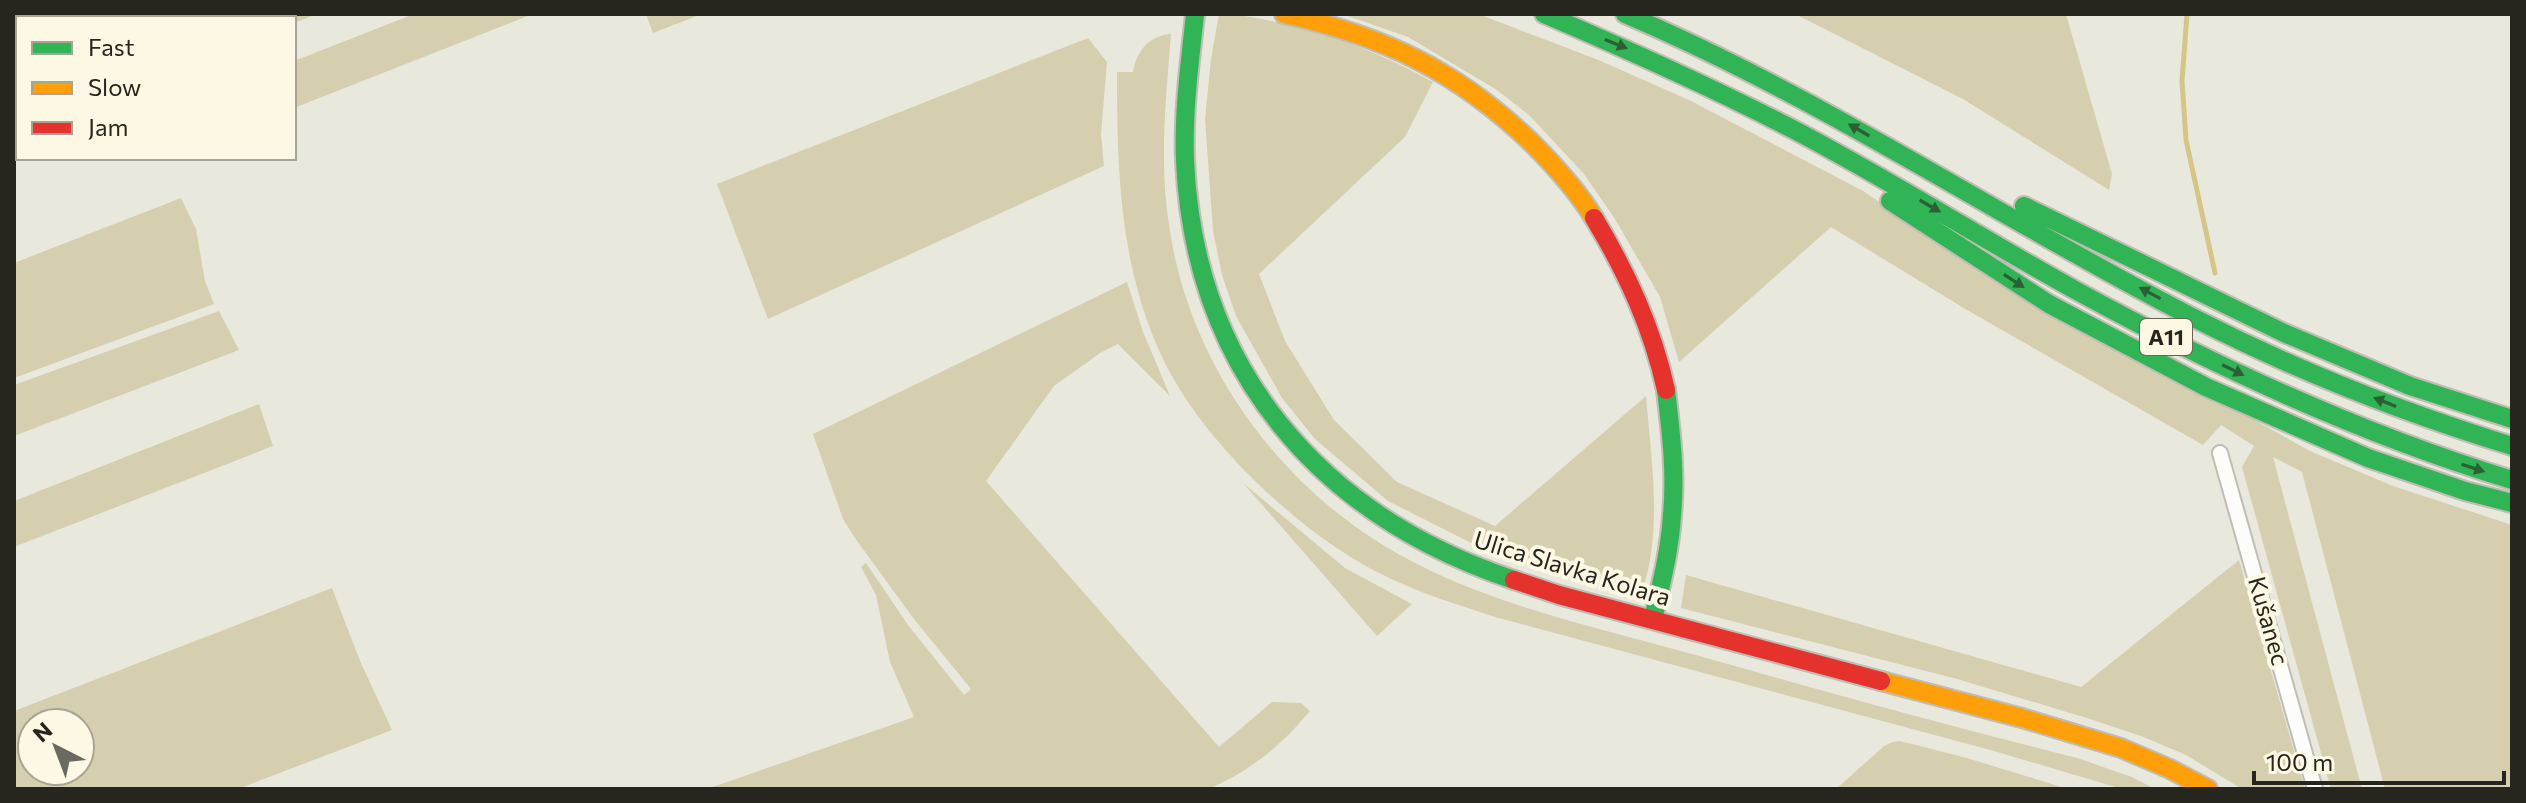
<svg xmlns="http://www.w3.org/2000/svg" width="2526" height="803" viewBox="0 0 2526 803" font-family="Commissioner,sans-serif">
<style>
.green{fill:#d5cfaf;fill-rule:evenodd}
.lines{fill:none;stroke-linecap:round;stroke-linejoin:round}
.stream{stroke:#d3c688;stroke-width:5}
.street-casing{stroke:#bfbdb4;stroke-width:18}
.fast-casing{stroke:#bfbdb4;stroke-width:22}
.slow-casing{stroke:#bfbdb4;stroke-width:22}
.jam-casing{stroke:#bfbdb4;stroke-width:22}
.street{stroke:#fcfcfa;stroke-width:14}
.fast{stroke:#30b455;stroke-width:18}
.slow{stroke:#ff9f0a;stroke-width:18}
.jam{stroke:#e5322d;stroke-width:18}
.oneway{fill:#2b5f34}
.labels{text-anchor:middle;stroke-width:8;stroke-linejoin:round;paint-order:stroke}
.shield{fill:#fcf8e4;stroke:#676559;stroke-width:2}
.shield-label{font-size:22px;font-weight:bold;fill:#27261e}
.street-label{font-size:24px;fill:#27261e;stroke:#fcf8e4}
</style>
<rect width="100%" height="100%" fill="#e9e8dd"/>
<path class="green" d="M 115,14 L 317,14 L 294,23 L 294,18 L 117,18 Z
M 414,14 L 533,14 L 294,108 L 294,61 Z
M 646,14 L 702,14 L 653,33 Z
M 1219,14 C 1240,14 1261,19 1281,23 C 1336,35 1384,55 1433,82 L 1405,137 L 1259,274 L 1285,341 L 1334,420 L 1397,482 L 1495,526 L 1646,396 C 1651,459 1664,536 1640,596 L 1544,571 L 1477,546 L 1388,501 L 1315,439 L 1282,398 L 1236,316 L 1222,275 L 1213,231 L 1205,119 L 1211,59 Z
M 1342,14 L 1478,14 L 1596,59 L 1689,100 L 1863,191 L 1948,248 L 2310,451 L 2393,486 L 2512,525 L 2512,789 L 2385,789 L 2302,472 L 2273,457 L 2362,789 L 2331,789 L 2242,467 L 2254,446 L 2221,425 L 2203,445 L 1967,310 L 1831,227 L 1679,362 L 1660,297 L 1615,219 L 1584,174 L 1530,116 L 1497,90 L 1408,37 Z
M 1795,14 L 2066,14 L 2112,174 L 2109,190 L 1963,99 Z
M 1171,34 C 1166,98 1159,162 1169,225 C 1190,373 1291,503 1423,567 C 1504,607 1595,627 1681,651 C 1813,688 1945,725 2077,758 L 2132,777 L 2155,789 L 2122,789 L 1994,751 L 1495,617 C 1459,605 1422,594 1387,577 C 1311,541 1223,460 1179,388 C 1158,355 1143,314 1134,276 C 1118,209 1117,140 1117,72 L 1133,72 C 1137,51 1148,36 1171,34 Z
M 1088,38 L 1107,62 L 1101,134 L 1104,166 L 768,319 L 717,184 Z
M 181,198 L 196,229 L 205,281 L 214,304 L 14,378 L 14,263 Z
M 1127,282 L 1143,332 L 1170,396 L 1118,344 L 1100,353 L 1054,386 L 986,481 L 1219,747 L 1272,702 L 1301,703 L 1310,711 C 1280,747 1251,770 1209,789 L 707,789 L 914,717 L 890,662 L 876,595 L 861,567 L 866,563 L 908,625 L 964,695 L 971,689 L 914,619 L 857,541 L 843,519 L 813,434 Z
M 219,311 L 239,350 L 14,436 L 14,385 Z
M 259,404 L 273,446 L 14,547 L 14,501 Z
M 1243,483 L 1345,568 L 1412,604 L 1377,636 Z
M 2239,560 L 2305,789 L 2242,789 L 2186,755 L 2141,736 L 2090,719 L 1957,679 L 1681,608 L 1686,575 L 2081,687 Z
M 332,588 L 360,661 L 392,730 L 238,789 L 14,789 L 14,711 ZM 32,723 L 80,723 L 80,771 L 32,771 Z
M 1900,741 L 1967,758 L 2068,789 L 1836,789 L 1884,746 L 1893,742 Z"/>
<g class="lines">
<path class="stream" d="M 2187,14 L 2182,81 L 2186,140 L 2215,273"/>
<defs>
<path id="street" d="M 2220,453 L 2315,789"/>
<path id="fast" d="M 1195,14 C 1190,62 1183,111 1185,160 C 1194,369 1319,515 1514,580
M 1544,14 C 1631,51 1718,90 1802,134 C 1894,183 1983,239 2075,290 C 2214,366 2360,434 2512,480
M 1625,14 C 1823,98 2001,219 2192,317 C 2295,370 2401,412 2512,446
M 1890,201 L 2049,304 L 2206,387 L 2368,458 L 2465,491 L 2512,503
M 2024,206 L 2284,333 L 2410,386 L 2512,419
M 1653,619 C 1661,585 1670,550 1672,515 C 1676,473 1671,432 1666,390"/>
<path id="slow" d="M 1284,14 C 1384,36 1457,71 1531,142 C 1554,165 1577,190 1594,218
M 1881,681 L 2022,718 L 2121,748 L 2170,769 L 2208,789"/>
<path id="jam" d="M 1594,218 C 1627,273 1652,327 1666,390
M 1514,580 L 1559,595 L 1881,681"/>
</defs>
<use href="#street" class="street-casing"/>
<use href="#fast" class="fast-casing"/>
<use href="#slow" class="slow-casing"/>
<use href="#jam" class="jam-casing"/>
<use href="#street" class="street"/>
<use href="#fast" class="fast"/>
<use href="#slow" class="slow"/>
<use href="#jam" class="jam"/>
</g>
<defs><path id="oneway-solid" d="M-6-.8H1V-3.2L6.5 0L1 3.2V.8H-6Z" transform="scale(2)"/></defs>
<g class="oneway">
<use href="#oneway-solid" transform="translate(1616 44) rotate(22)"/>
<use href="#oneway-solid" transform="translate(1859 130) rotate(-150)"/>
<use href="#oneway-solid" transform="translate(1930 206) rotate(30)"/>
<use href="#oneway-solid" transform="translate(2014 281) rotate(33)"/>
<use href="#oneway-solid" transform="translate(2150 293) rotate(-152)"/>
<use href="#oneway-solid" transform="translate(2233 370) rotate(26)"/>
<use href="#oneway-solid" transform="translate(2385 402) rotate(-158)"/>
<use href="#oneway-solid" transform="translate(2473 468) rotate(18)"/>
</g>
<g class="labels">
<rect class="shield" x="2140" y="319" width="52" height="36" rx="6"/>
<g class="shield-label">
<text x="2166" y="345">A11</text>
</g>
<g class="street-label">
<text transform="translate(1572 569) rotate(17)" y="8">Ulica Slavka Kolara</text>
<text transform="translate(2268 621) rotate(74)" y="8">Kušanec</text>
</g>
</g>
<rect width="2526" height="803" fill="none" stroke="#27261e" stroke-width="32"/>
<rect x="16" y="16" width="280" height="144" fill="#fcf8e4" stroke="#a7a495" stroke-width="2"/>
<rect x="32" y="42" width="40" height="12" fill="#30b455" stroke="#a7a495" stroke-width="2"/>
<text x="88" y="56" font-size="24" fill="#27261e">Fast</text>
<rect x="32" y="82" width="40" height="12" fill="#ff9f0a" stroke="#a7a495" stroke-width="2"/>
<text x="88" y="96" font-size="24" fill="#27261e">Slow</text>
<rect x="32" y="122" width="40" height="12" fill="#e5322d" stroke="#a7a495" stroke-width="2"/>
<text x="88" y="136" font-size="24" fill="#27261e">Jam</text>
<g transform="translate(56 747) rotate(318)"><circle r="38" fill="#fcf8e4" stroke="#a7a495" stroke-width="2"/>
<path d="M0-6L14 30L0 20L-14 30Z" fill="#6b6a61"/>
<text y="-12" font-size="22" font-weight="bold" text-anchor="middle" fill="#27261e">N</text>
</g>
<path d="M2254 771v12h250v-12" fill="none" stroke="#27261e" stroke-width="4"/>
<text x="2266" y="771" font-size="24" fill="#27261e" stroke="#fcf8e4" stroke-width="6" paint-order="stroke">100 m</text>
</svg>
